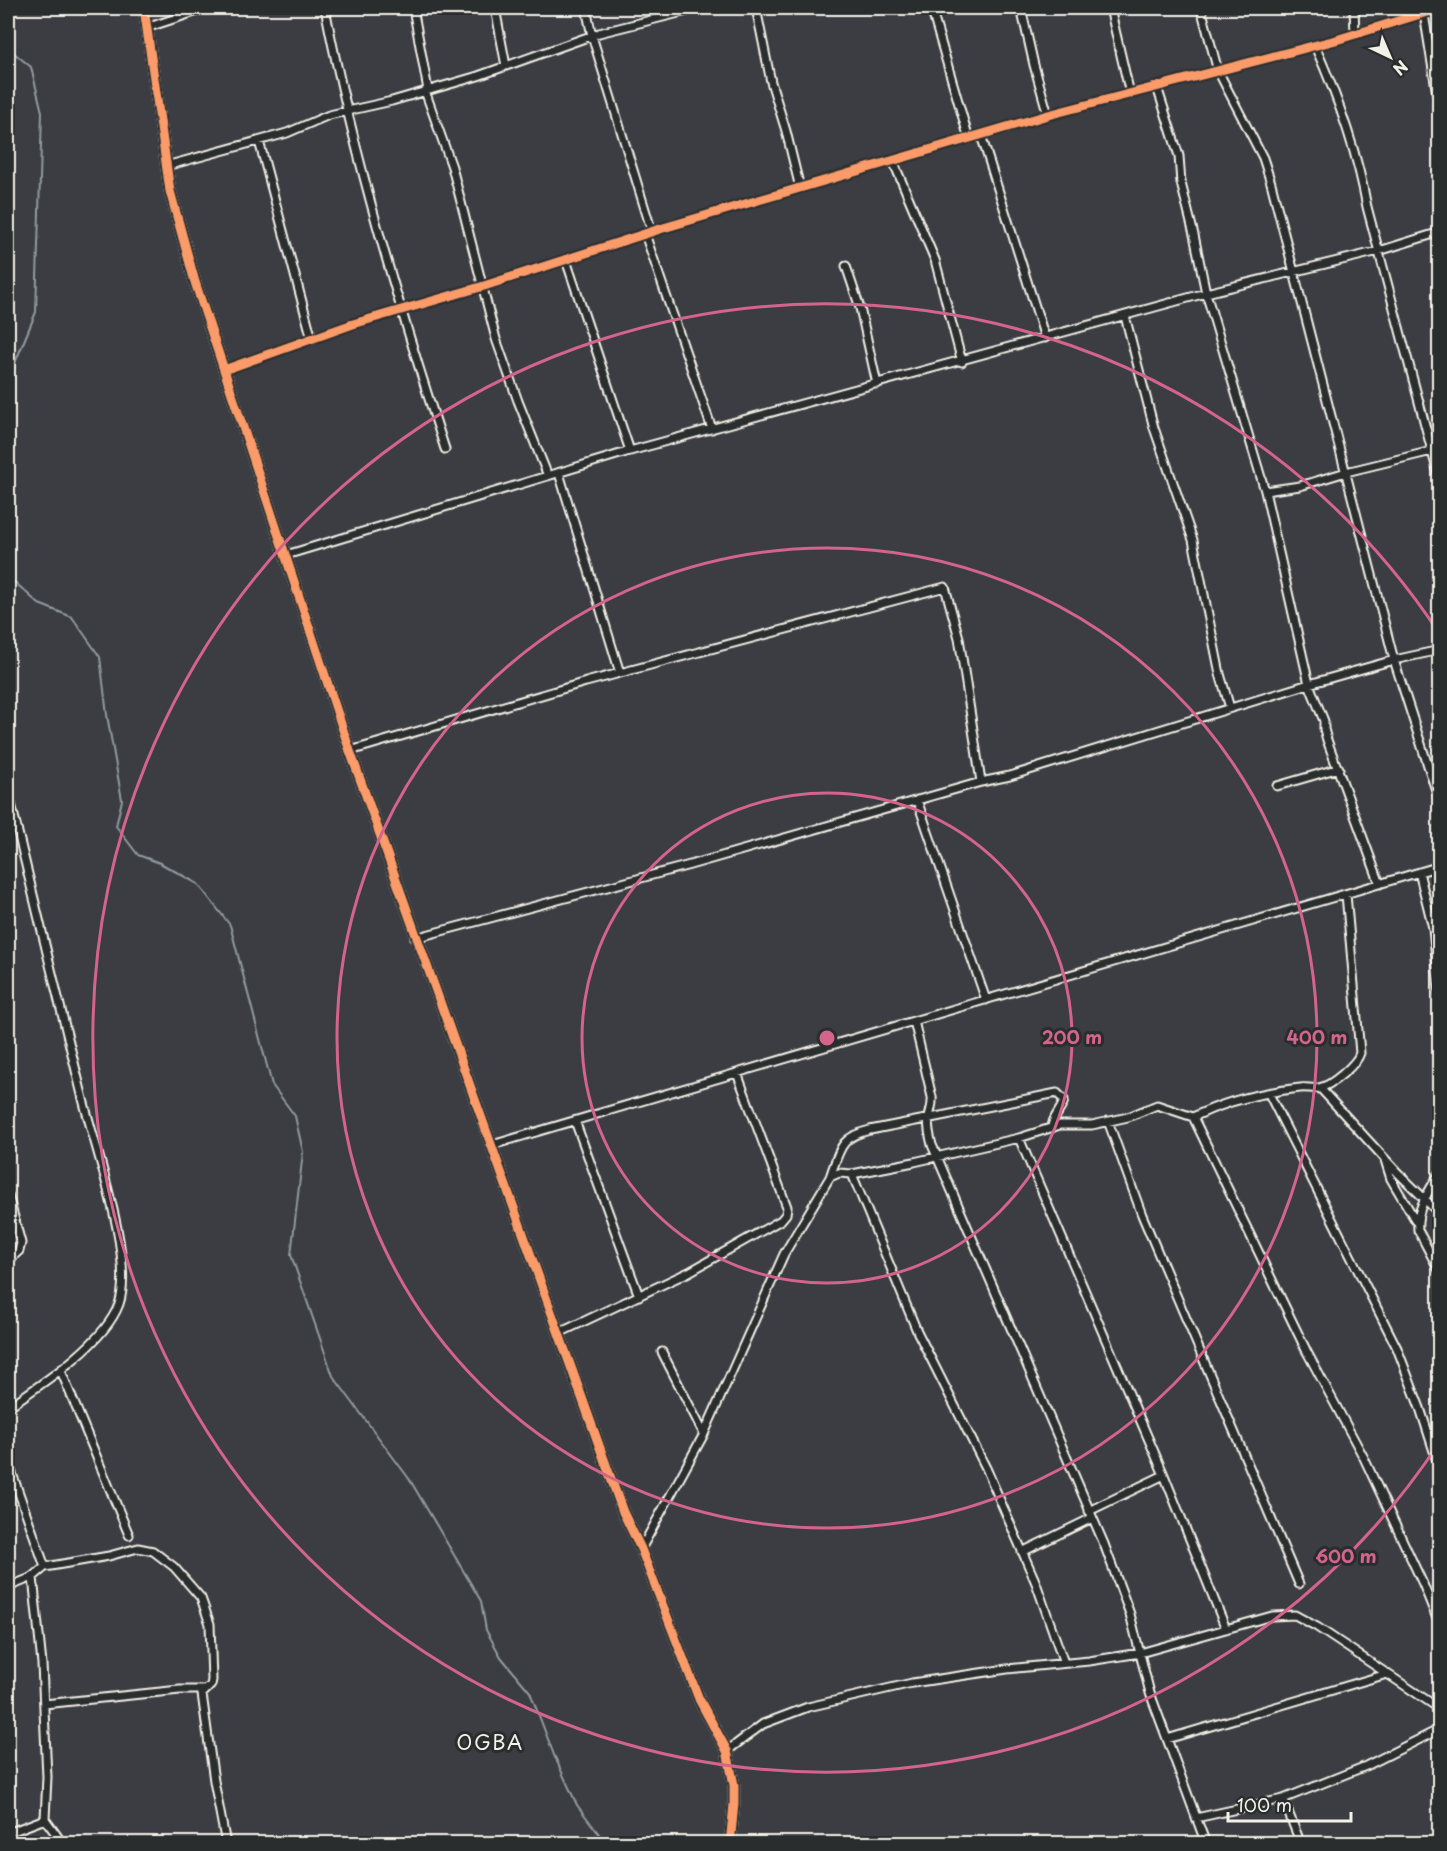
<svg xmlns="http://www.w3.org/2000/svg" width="1447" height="1851" viewBox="0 0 1447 1851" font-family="'Playpen Sans',sans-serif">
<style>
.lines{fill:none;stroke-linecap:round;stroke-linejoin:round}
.stream{stroke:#909ba0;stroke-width:2}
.minor-casing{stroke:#f4f1e8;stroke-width:11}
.tertiary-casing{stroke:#f4f1e8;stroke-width:13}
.minor{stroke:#2a2d2e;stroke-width:7}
.tertiary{stroke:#2a2d2e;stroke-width:8}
.cycleway-casing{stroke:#2a2d2e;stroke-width:13}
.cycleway{stroke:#fa9b69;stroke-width:9}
.ring{fill:none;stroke:#d4648c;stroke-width:3}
.labels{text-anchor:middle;stroke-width:6;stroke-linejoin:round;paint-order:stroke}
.quarter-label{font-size:20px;letter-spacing:1.5px;fill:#f4f1e8;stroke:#2a2d2e}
.centre{fill:#d4648c;stroke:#2a2d2e;stroke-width:3}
.ring-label{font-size:18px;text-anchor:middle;font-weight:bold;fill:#d4648c;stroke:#2a2d2e;stroke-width:6;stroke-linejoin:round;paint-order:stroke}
</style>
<rect width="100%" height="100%" fill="#3c3d43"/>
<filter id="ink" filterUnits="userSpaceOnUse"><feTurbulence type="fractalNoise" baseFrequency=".0167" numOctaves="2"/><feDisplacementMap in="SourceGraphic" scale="12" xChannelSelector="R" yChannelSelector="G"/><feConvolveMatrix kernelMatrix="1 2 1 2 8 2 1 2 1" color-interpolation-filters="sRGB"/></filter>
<g filter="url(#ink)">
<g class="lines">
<path class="stream" d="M 8,48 L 31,67 L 42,112 L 36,312 L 8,380
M 8,571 L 9,577 L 39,604 L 72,617 L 100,657 L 107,715 L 122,800 L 116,826 L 138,855 L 160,863 L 198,884 L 230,925 L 272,1085 L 295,1116 L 303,1152 L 291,1255 L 333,1376 L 410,1480 L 481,1601 L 486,1630 L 501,1657 L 530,1692 L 554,1755 L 577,1805 L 599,1834 L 599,1844"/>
<defs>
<path id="minor" d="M 325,8 C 354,157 398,304 445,449
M 413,8 L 428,90
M 495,8 L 506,66
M 586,8 L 592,36 L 652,232
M 756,8 L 771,82 L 786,131 L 800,188
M 931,8 L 969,139
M 1021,8 L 1034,65 L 1048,115
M 1110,8 L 1130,94
M 1201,8 L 1218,71 L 1263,158 L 1271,183 L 1394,660 L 1440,803
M 1354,8 L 1355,34
M 1424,14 L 1440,113
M 146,28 L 207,8
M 1315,46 C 1338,98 1357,151 1367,207 L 1440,481
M 425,91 L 452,167 L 496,339 L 518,401 L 548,476
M 981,135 L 1045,338
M 259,141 L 312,339
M 893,161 L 935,260 L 962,362
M 166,166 L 287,133 L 329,115 L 392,101 L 478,76 L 599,33 L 699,8
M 645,234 L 712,429
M 566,260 L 630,451
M 846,266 L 860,308 L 877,384
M 1125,316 L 1154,428 L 1193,540 L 1220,674 L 1230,708
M 224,370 L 353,324 L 484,286 L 660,229 L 1048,115 L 1336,40 L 1440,8
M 559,473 L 620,673
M 1265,491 L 1300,486 L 1346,472 L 1440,449
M 286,555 L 630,451 L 1206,293 L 1194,235 L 1181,183 L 1179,156 L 1157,87
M 350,751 L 586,682 L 945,587 L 959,638 L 981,782
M 1277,786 L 1339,768
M 8,791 C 32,892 57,994 82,1095 C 94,1145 135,1258 119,1304 C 105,1343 42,1384 8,1407
M 917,800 L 986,1000
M 1419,872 L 1433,928 L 1440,1000
M 1380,884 L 1327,740 L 1324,729 L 1324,721 L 1309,684 L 1265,491 L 1206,293 L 1379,251 L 1440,232
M 415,938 L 690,865 L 981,782 L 1010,776 L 1309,684 L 1394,660 L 1440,650
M 914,1021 L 932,1097 C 933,1105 930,1110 929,1118 C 927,1127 930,1136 932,1145 L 1104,1544 L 1130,1614 L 1150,1693 L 1206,1844
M 1320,1088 L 1398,1173 L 1440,1214
M 1269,1094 L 1397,1348 L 1420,1408 L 1440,1470
M 1193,1117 L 1307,1352 L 1364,1458 L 1423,1584 L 1440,1626
M 575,1121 L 639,1296
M 1108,1121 L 1142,1215 L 1299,1584
M 1019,1138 L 1164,1475 L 1226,1629
M 492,1145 L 1440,866
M 1385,1160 L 1391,1179 L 1417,1223
M 1440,1173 C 1429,1191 1416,1208 1418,1230 L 1440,1272
M 852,1174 L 917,1331 L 986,1468 L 1036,1583 L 1064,1663
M 830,1177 C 840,1149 840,1137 870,1130 L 1057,1093 L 1064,1100 C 1062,1111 1052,1116 1052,1128
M 8,1195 L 21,1243 L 19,1251 L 8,1261
M 559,1333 L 689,1272 L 781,1220 L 786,1214 L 787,1207 L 737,1073
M 662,1352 L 704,1434
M 61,1371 L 129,1535
M 8,1462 L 45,1567
M 1089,1511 L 1164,1475
M 641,1549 L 704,1434 L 784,1254 L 830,1177 L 839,1173 L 852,1174 L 914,1162 L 1019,1138 L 1060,1125 L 1092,1125 L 1128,1117 L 1157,1105 L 1193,1117 C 1226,1101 1264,1092 1300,1088 C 1306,1087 1313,1089 1319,1088 C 1331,1086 1357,1064 1360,1053 L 1346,894
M 1022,1552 L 1092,1518
M 33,1577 L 42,1664 L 47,1777 L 45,1819 L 58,1837 L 60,1844
M 8,1587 L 33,1577 L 45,1567 L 109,1556 L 138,1548 L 153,1551 L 174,1567 L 201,1598 L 210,1624 L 212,1680 L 211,1685 L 202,1694 L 214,1781 L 226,1844
M 44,1704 L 180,1690 L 204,1690
M 1167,1739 L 1387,1674
M 727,1751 L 763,1724 L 808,1707 L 912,1683 L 1007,1669 L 1089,1661 L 1140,1653 L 1272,1616 L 1295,1615 L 1317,1627 L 1440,1709
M 1283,1799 L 1301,1844
M 1196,1818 L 1283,1799 L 1366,1766 L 1440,1729
M 8,1833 L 45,1819"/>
<path id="tertiary" d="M 144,8 L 170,191 L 195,282 L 350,751 L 623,1512 L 641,1549 L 699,1699 L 727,1751 L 734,1785 L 734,1804 L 730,1844"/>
</defs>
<use href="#minor" class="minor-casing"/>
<use href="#tertiary" class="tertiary-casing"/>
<use href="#minor" class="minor"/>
<use href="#tertiary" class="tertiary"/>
<defs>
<path id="cycleway" d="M 144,8 L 170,191 L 195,282 L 350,751 L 623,1512 L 641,1549 L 699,1699 L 727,1751 L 734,1785 L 734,1804 L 730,1844
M 224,370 L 353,324 L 484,286 L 660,229 L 1048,115 L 1336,40 L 1440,8"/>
</defs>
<use href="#cycleway" class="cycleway-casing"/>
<use href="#cycleway" class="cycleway"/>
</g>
</g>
<g class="ring">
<circle cx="827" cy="1038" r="245"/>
<circle cx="827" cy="1038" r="490"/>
<path d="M1439 1443A734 734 0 1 1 1439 633"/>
</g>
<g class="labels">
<g class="quarter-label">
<text x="490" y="1750">OGBA</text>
</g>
</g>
<circle cx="827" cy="1038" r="9" class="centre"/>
<g class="ring-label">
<text x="1072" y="1044">200 m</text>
<text x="1317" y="1044">400 m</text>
<text x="1346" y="1563">600 m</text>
</g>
<rect width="1447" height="1851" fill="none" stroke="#2a2d2e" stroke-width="30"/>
<rect x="15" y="15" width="1417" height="1821" fill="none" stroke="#f4f1e8" stroke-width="2" filter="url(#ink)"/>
<g transform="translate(1390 57) rotate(136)" stroke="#2a2d2e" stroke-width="4.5" paint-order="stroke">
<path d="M0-4.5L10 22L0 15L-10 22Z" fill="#f4f1e8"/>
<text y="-9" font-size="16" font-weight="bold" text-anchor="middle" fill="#f4f1e8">N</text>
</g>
<path d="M1228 1812v9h123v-9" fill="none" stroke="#f4f1e8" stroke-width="3"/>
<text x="1237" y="1812" font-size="18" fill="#f4f1e8" stroke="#2a2d2e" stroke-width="4.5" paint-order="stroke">100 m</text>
</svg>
